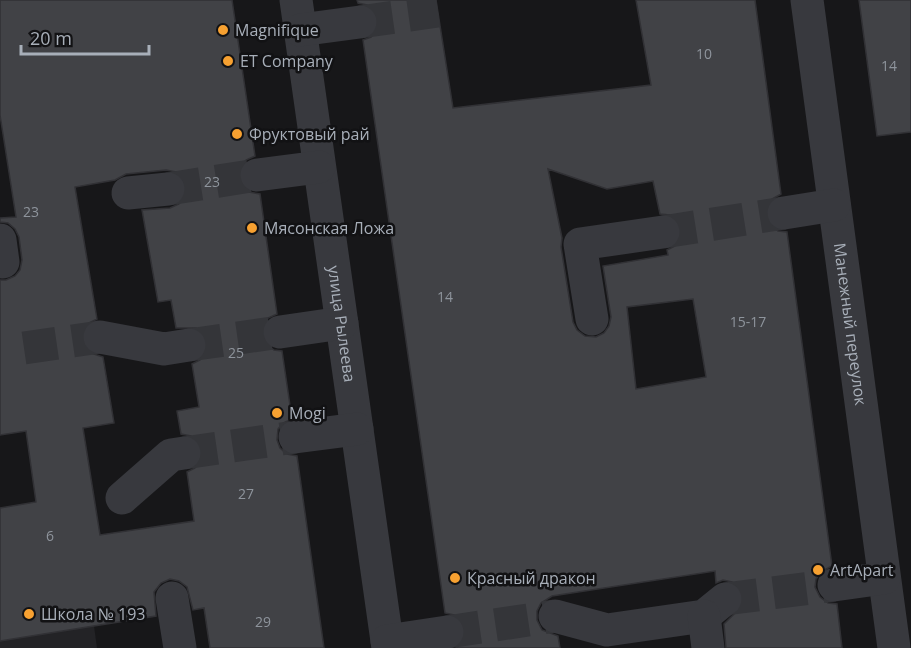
<svg xmlns="http://www.w3.org/2000/svg" width="911" height="648" viewBox="0 0 911 648" font-family="'Open Sans',sans-serif">
<style>
.built{fill:#232326}
.building{fill:#414246;stroke:#313135;stroke-width:1.5;fill-rule:evenodd}
.lines{fill:none;stroke-linecap:round;stroke-linejoin:round}
.minor-tunnel{stroke:#343539;stroke-width:33;stroke-dasharray:33 16;stroke-linecap:butt}
.minor{stroke:#38393e;stroke-width:33}
.poi-dot{fill:#f7a131;stroke:#121214;stroke-width:2}
.labels{text-anchor:middle;stroke-width:5;stroke-linejoin:round;paint-order:stroke}
.number-label{font-size:14px;fill:#8e949c}
.poi-label{font-size:16px;fill:#a8afb9;stroke:#121214;text-anchor:start}
.street-label{font-size:16px;fill:#a8afb9;stroke:#121214}
</style>
<rect width="100%" height="100%" fill="#171719"/>
<path class="built" d="M 0,571 L 61,631 L 94,626 L 97,648 L 0,648 Z"/>
<path class="building" d="M 0,0 L 232,0 L 255,156 L 246,160 L 240,167 L 239,178 L 243,187 L 249,192 L 260,194 L 277,314 L 268,318 L 262,326 L 261,334 L 266,344 L 274,350 L 282,351 L 292,419 L 283,423 L 278,429 L 277,440 L 280,448 L 287,454 L 297,456 L 324,648 L 210,648 L 204,608 L 193,610 L 187,587 L 179,581 L 170,579 L 161,583 L 154,592 L 156,616 L 0,641 L 0,508 L 36,502 L 26,431 L 0,435 L 0,280 L 6,280 L 15,276 L 20,270 L 22,260 L 19,237 L 15,229 L 8,223 L 0,222 L 0,218 L 16,217 L 0,115 ZM 166,170 L 176,172 L 183,179 L 187,188 L 185,197 L 179,204 L 170,208 L 142,210 L 158,302 L 171,300 L 176,328 L 196,328 L 204,334 L 207,341 L 206,352 L 200,360 L 192,364 L 199,407 L 177,411 L 181,434 L 191,436 L 199,442 L 202,450 L 201,460 L 195,468 L 187,472 L 194,521 L 100,535 L 83,428 L 114,423 L 103,357 L 88,352 L 82,343 L 82,333 L 85,325 L 97,319 L 75,187 L 115,180 L 126,174 Z
M 357,0 L 436,0 L 453,108 L 651,85 L 636,0 L 755,0 L 781,194 L 772,199 L 766,207 L 765,215 L 770,225 L 778,231 L 787,232 L 832,566 L 822,571 L 816,579 L 815,587 L 820,597 L 828,603 L 837,604 L 842,648 L 726,648 L 724,624 L 742,606 L 744,597 L 740,588 L 732,582 L 723,580 L 716,583 L 715,571 L 552,596 L 541,603 L 537,611 L 537,620 L 542,630 L 558,636 L 560,648 L 456,648 L 464,639 L 466,630 L 461,620 L 454,615 L 445,613 L 363,40 L 371,37 L 377,30 L 378,19 L 374,10 L 367,5 L 358,3 ZM 548,169 L 607,189 L 653,181 L 660,214 L 670,215 L 677,220 L 681,229 L 680,239 L 675,246 L 667,250 L 668,255 L 603,266 L 611,317 L 609,326 L 604,333 L 596,337 L 585,336 L 577,330 L 573,322 L 561,247 L 562,238 ZM 693,299 L 706,377 L 636,389 L 627,307 Z
M 859,0 L 911,0 L 911,132 L 877,136 Z"/>
<g class="lines">
<path class="minor-tunnel" d="M 360,22 L 438,11
M 168,189 L 257,175
M 663,232 L 784,213
M 189,345 L 280,332
M 24,348 L 100,337
M 184,453 L 295,437
M 725,599 L 834,585
M 447,632 L 555,616"/>
<g class="minor">
<path id="s1" d="M 296,0 L 388,648"/>
<path id="s2" d="M 807,0 L 894,648"/>
<path d="M 300,30 L 360,22"/>
<path d="M 257,175 L 319,167"/>
<path d="M 128,193 L 168,189"/>
<path d="M 784,213 L 834,205"/>
<path d="M 0,240 L 3,262"/>
<path d="M 592,319 L 580,244 L 663,232"/>
<path d="M 280,332 L 342,323"/>
<path d="M 100,337 L 164,349 L 189,345"/>
<path d="M 295,437 L 357,429"/>
<path d="M 122,498 L 171,455 L 184,453"/>
<path d="M 834,585 L 884,578"/>
<path d="M 172,598 L 180,648"/>
<path d="M 555,616 L 607,630 L 704,616 L 725,599"/>
<path d="M 704,616 L 708,648"/>
<path d="M 387,641 L 447,632"/>
</g>
</g>
<g class="poi-dot">
<circle cx="223" cy="30" r="6"/>
<circle cx="228" cy="61" r="6"/>
<circle cx="237" cy="134" r="6"/>
<circle cx="252" cy="228" r="6"/>
<circle cx="277" cy="413" r="6"/>
<circle cx="818" cy="570" r="6"/>
<circle cx="455" cy="578" r="6"/>
<circle cx="29" cy="614" r="6"/>
</g>
<g class="labels">
<g class="number-label">
<text x="704" y="59">10</text>
<text x="889" y="71">14</text>
<text x="212" y="187">23</text>
<text x="31" y="217">23</text>
<text x="445" y="302">14</text>
<text x="748" y="327">15-17</text>
<text x="236" y="358">25</text>
<text x="246" y="499">27</text>
<text x="50" y="541">6</text>
<text x="263" y="627">29</text>
</g>
<g class="poi-label">
<text x="235" y="36">Magnifique</text>
<text x="240" y="67">ET Company</text>
<text x="249" y="140">Фруктовый рай</text>
<text x="264" y="234">Мясонская Ложа</text>
<text x="289" y="419">Mogi</text>
<text x="830" y="576">ArtApart</text>
<text x="467" y="584">Красный дракон</text>
<text x="41" y="620">Школа № 193</text>
</g>
<g class="street-label">
<text dy="6" stroke="none"><textPath href="#s1" startOffset="327">улица Рылеева</textPath></text>
<text dy="6" stroke="none"><textPath href="#s2" startOffset="327">Манежный переулок</textPath></text>
</g>
</g>
<path d="M21 45v9h128v-9" fill="none" stroke="#a8afb9" stroke-width="3"/>
<text x="30" y="45" font-size="18" fill="#a8afb9" stroke="#121214" stroke-width="4.5" paint-order="stroke">20 m</text>
</svg>
